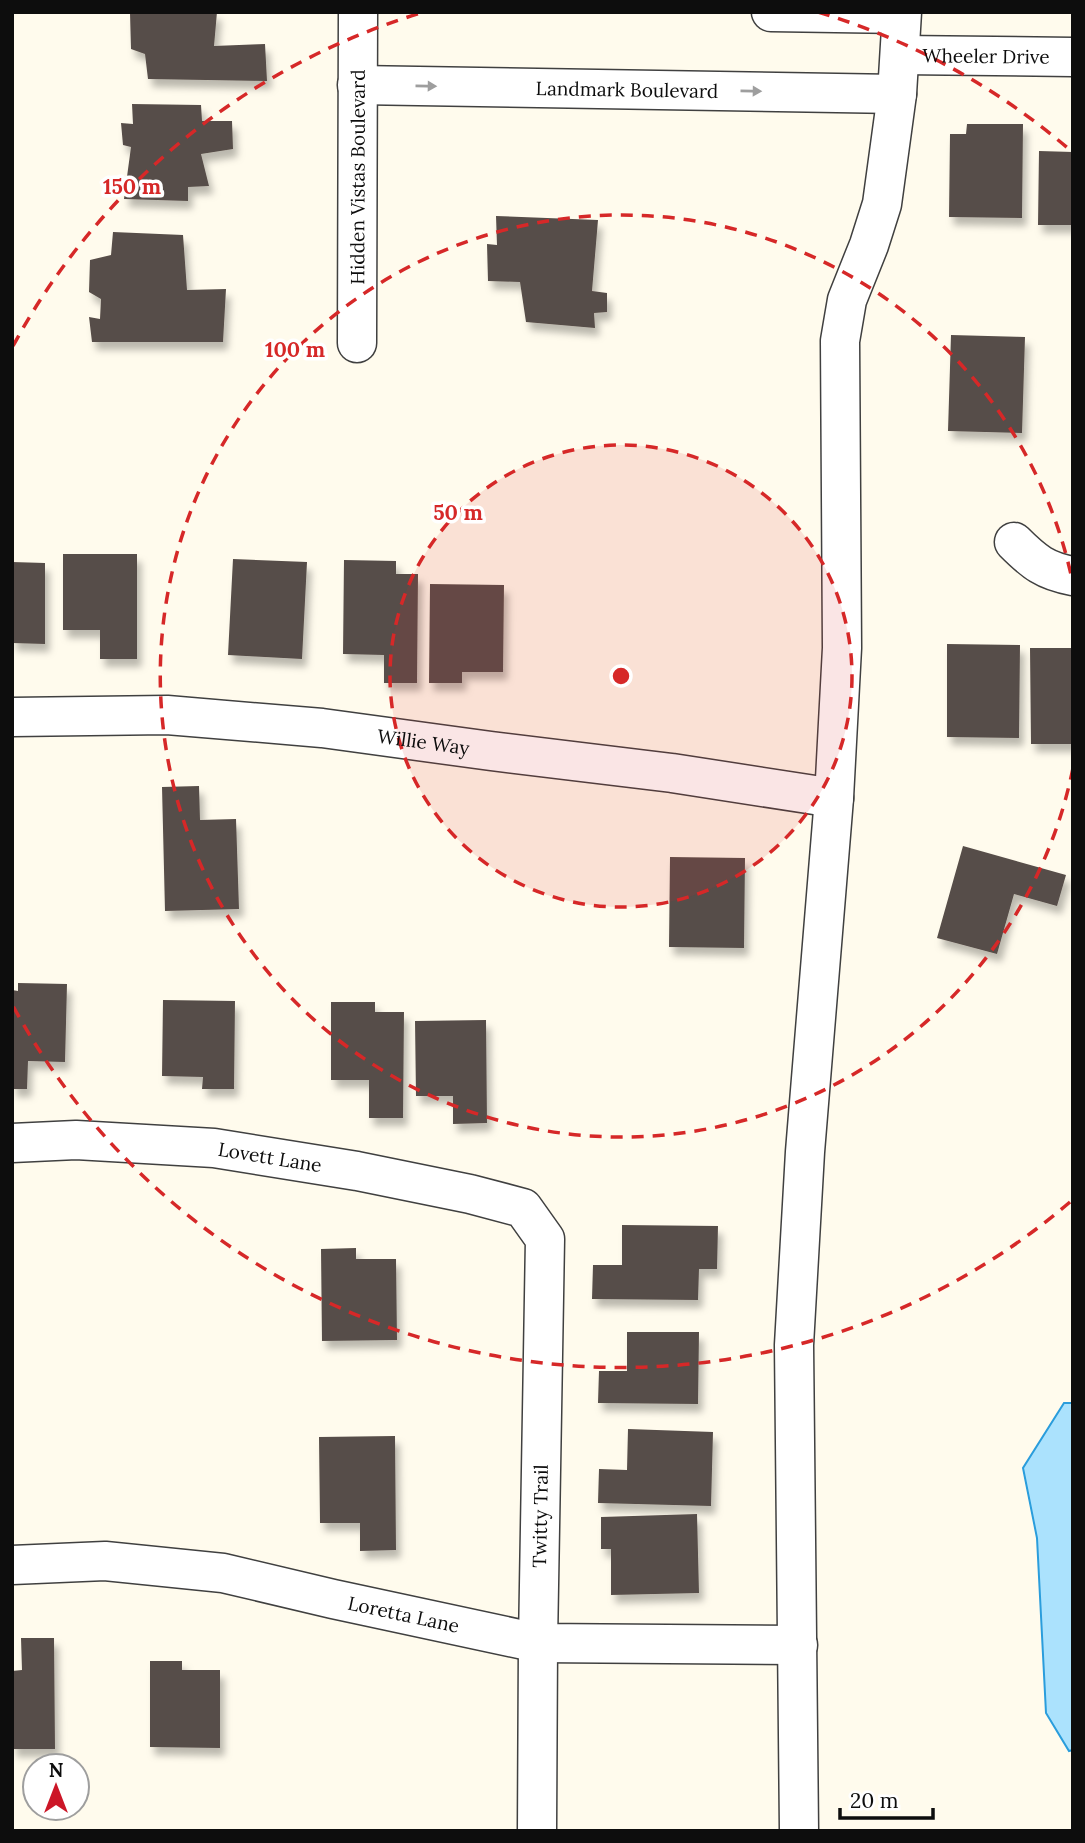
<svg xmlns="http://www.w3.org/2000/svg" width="1085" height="1843" viewBox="0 0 1085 1843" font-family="Lora,serif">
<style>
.water{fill:#abe2fd;stroke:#2a9ddc;stroke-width:2}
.building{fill:#574d48;filter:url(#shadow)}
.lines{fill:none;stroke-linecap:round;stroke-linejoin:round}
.minor-casing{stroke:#404040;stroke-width:41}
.minor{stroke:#fff;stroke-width:38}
.oneway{fill:#9e9e9e}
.ring{fill:none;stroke:#d62828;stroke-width:3.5;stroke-dasharray:12 9}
.labels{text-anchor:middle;stroke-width:7;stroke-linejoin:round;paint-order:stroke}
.street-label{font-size:19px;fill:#0d0d0d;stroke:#fff}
.centre{fill:#d62828;stroke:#fff;stroke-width:3.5}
.ring-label{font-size:21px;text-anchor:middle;font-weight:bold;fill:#d62828;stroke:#fff;stroke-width:7;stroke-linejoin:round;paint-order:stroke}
</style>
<defs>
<filter id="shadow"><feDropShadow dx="4.5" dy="8" stdDeviation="3.5" flood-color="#0004"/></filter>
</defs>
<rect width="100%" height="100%" fill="#fffbed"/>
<path class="water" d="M 1064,1403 L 1073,1403 L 1073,1750 L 1069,1751 L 1046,1713 L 1037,1538 L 1023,1468 Z"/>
<path class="building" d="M 148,12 L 217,12 L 214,46 L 265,44 L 267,81 L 148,79 L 145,54 L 131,49 L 130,13 Z
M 132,104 L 201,105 L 202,121 L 232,121 L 233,149 L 201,154 L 209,186 L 188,187 L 188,201 L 124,199 L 131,147 L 123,145 L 121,123 L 133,124 Z
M 967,124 L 1023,124 L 1022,218 L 949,217 L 950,134 L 966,134 Z
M 1039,151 L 1073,152 L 1073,225 L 1038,225 Z
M 496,216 L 598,220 L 592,291 L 607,293 L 607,312 L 594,313 L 595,328 L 526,322 L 520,282 L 488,281 L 487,244 L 497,245 Z
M 113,232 L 183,235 L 187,290 L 226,289 L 223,342 L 92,342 L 89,317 L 100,319 L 101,299 L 89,292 L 90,260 L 111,255 Z
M 951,335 L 1025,337 L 1022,433 L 948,431 Z
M 63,554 L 137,554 L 137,659 L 100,659 L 100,630 L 63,630 Z
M 233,559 L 307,562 L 302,659 L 228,655 Z
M 344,560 L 396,561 L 396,574 L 418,574 L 417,683 L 384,683 L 384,655 L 343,654 Z
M 12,562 L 45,563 L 45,644 L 12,643 Z
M 430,584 L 504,585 L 503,672 L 462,672 L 462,683 L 429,683 Z
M 947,644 L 1020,645 L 1019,738 L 947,737 Z
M 1030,648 L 1073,648 L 1073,744 L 1031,744 Z
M 199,786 L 200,820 L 236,819 L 239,909 L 165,911 L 162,787 Z
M 963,846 L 1066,875 L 1057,906 L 1014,894 L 997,954 L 937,938 Z
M 670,857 L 745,858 L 744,948 L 669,947 Z
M 18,983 L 67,984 L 65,1062 L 28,1061 L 27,1089 L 12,1089 L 12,990 L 18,991 Z
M 163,1000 L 235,1001 L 234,1089 L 202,1089 L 203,1077 L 162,1076 Z
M 331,1002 L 375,1002 L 375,1012 L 404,1012 L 403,1118 L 369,1118 L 369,1080 L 331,1080 Z
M 486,1020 L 487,1123 L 453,1124 L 453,1096 L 416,1096 L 415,1021 Z
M 622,1225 L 718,1226 L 717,1269 L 699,1269 L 698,1300 L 592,1299 L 593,1265 L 622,1265 Z
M 356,1248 L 356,1259 L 396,1259 L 397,1340 L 322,1341 L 321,1249 Z
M 627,1332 L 699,1332 L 698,1404 L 598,1403 L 599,1371 L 627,1371 Z
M 628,1429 L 713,1432 L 711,1506 L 598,1503 L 599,1469 L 627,1470 Z
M 395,1436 L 396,1550 L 360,1551 L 360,1523 L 320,1523 L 319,1437 Z
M 697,1514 L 699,1593 L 611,1595 L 611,1549 L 601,1549 L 601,1517 Z
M 21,1638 L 54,1638 L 55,1749 L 12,1749 L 12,1671 L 22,1670 Z
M 150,1661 L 182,1661 L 182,1670 L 220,1670 L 220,1748 L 150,1747 Z"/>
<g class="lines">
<defs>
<g id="minor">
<path d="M 771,12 L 901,14"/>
<path id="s1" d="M 900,55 L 1073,57"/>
<path id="s2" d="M 357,85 L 897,94"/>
<path id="s3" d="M 357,343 L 358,12"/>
<path d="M 1014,542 C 1034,562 1045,571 1073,576"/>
<path id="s4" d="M 12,717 L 167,715 L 322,728 L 491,751 L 672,773 L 834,798"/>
<path id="s5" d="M 12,1143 L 76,1140 L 214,1148 L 357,1171 L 470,1194 L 523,1208 L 545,1239 L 538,1643 L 537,1831"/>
<path id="s6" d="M 12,1565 L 105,1561 L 223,1573 L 333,1599 L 538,1643 L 798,1645"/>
<path d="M 799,1831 L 794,1345 L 805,1152 L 834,798 L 842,648 L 840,341 L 847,300 L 869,245 L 882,204 L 897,94 L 902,12"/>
</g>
</defs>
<use href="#minor" class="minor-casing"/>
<use href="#minor" class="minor"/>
</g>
<defs><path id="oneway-solid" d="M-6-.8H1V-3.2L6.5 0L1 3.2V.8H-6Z" transform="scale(1.75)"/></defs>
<g class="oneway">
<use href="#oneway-solid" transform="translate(426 86) rotate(1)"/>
<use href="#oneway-solid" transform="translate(751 91) rotate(1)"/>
</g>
<circle cx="621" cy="676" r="231" fill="#d62828" fill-opacity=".12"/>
<g class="ring">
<circle cx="621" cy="676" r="231"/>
<path d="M1073 768A461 461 0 1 1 1073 584"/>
<path d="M1070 1202A692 692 0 0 1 13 1006M13 346A692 692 0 0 1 424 12M818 12A692 692 0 0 1 1070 150"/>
</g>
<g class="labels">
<g class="street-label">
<text dy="7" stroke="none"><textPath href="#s1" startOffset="86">Wheeler Drive</textPath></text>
<text dy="7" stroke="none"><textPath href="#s2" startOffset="270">Landmark Boulevard</textPath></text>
<text dy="7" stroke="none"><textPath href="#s3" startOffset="166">Hidden Vistas Boulevard</textPath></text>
<text dy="7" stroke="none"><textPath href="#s4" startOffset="413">Willie Way</textPath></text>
<text dy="7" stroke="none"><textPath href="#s5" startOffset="259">Lovett Lane</textPath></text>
<text transform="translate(540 1516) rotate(-89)" y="7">Twitty Trail</text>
<text dy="7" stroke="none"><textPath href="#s6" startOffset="397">Loretta Lane</textPath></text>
</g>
</g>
<circle cx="621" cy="676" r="10" class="centre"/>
<g class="ring-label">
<text x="132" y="194">150 m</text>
<text x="295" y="357">100 m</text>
<text x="458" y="520">50 m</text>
</g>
<rect width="1085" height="1843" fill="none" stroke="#0d0d0d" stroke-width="28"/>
<g transform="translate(56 1787)"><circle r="33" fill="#ffffff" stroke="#9e9e9e" stroke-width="2"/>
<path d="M0-5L12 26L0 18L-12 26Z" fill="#cc1627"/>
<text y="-10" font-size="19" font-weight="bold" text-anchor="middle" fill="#0d0d0d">N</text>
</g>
<path d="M840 1808v10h93v-10" fill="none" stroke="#0d0d0d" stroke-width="3.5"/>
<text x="850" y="1808" font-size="21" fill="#0d0d0d" stroke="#ffffff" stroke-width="5" paint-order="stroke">20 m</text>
</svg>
